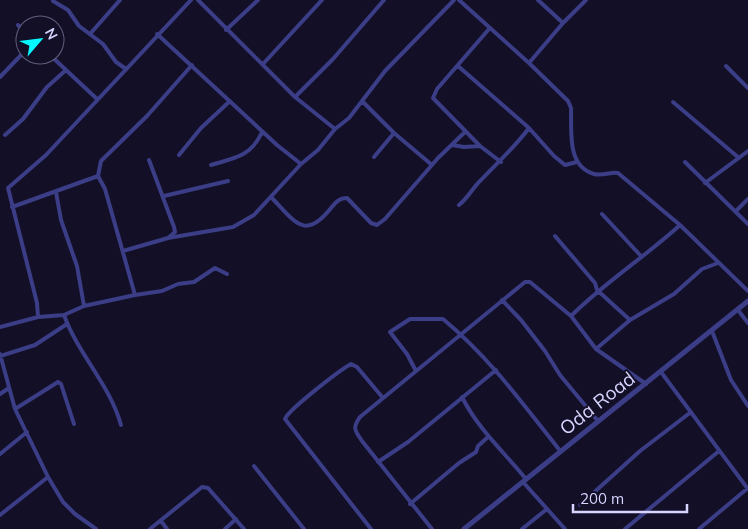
<svg xmlns="http://www.w3.org/2000/svg" width="748" height="529" viewBox="0 0 748 529" font-family="Mulish,sans-serif">
<style>
.lines{fill:none;stroke-linecap:round;stroke-linejoin:round}
.minor{stroke:#3b3d86;stroke-width:4}
.tertiary{stroke:#3b3d86;stroke-width:5}
.labels{text-anchor:middle;stroke-width:4;stroke-linejoin:round;paint-order:stroke}
.street-label{font-size:19px;fill:#d7d5ff;stroke:#120f27}
</style>
<rect width="100%" height="100%" fill="#120f27"/>
<g class="lines">
<path class="minor" d="M 198,0 L 295,97 L 335,129
M 459,0 L 529,63
M 538,0 L 563,23 L 529,63 L 568,101 L 571,108 C 572,130 566,166 594,174 C 602,176 610,172 618,173 L 680,225 L 748,291
M 53,1 L 68,10 L 79,26 L 103,44 L 116,62 L 126,69
M 563,23 L 586,0
M 18,25 L 25,32
M 489,29 L 437,89 L 433,98 L 480,146 L 501,162
M 226,30 L 258,0
M 90,34 L 120,0
M 157,34 L 277,145 L 301,164
M 50,55 L 97,99
M 263,64 L 322,0
M 458,66 L 529,128 L 554,156 L 565,165 L 577,162
M 726,66 L 748,88
M 0,77 L 25,51
M 295,97 L 333,59 L 384,0
M 362,101 L 394,133 L 432,165
M 673,102 L 739,158
M 5,135 L 23,119 L 47,87 L 66,70
M 452,145 L 464,147 L 480,146
M 179,155 L 201,128 L 230,101
M 374,157 L 394,133
M 149,160 L 174,227 L 175,232 L 168,238
M 685,162 L 748,224
M 211,165 C 234,158 250,157 261,134 L 264,133
M 98,176 L 101,161 L 147,116 L 192,65
M 705,183 L 748,151
M 56,192 L 61,220 L 77,266 L 84,306
M 164,196 L 228,181
M 272,198 C 295,222 305,241 331,208 C 336,202 339,198 347,198 L 371,223 L 377,225 L 385,219 L 438,158 L 465,132
M 459,205 C 469,197 473,187 482,179 C 498,162 515,147 529,128
M 12,207 L 98,176
M 736,211 L 748,199
M 602,214 L 641,256
M 555,236 L 595,283 L 597,290 L 630,320
M 123,251 L 168,238 L 233,227 L 254,215 L 301,164 L 318,150 L 335,129 L 349,118 L 385,71 L 454,0
M 135,295 L 162,291 L 178,284 L 194,282 L 215,268 L 227,274
M 502,300 L 521,320 L 545,351 L 560,375 L 598,421
M 738,310 L 748,323
M 64,315 C 78,354 110,385 121,425
M 571,316 C 605,282 645,257 680,225
M 38,317 L 37,303 L 8,188 L 46,155 L 191,0
M 0,327 L 38,317 L 64,315 L 84,306 L 135,295 L 105,189 L 98,176
M 712,331 L 731,380 L 748,406
M 596,349 L 630,320 L 674,294 L 702,269 L 718,263
M 0,354 L 15,409 L 48,477 L 63,502 L 75,514 L 96,529
M 0,356 L 35,345 L 67,324
M 416,371 L 407,354 L 390,332 L 410,319 L 443,319 C 491,359 522,403 561,452
M 661,372 L 748,489
M 0,394 L 9,388
M 462,397 C 478,429 504,452 526,479
M 15,409 L 58,382 L 61,384 L 74,424
M 0,454 L 27,432
M 378,462 L 408,442 L 496,370
M 254,466 L 304,529
M 523,482 L 565,529
M 410,504 L 459,463 L 476,452 L 478,446 L 488,437
M 580,505 L 640,451 L 691,412
M 0,515 L 48,477
M 161,521 L 167,529
M 150,529 L 202,487 L 208,488 L 244,529
M 225,529 L 236,519
M 371,529 L 285,419 C 288,410 340,370 351,364 L 357,367 L 383,398
M 432,529 L 362,441 C 355,431 352,428 360,417 L 525,282 L 530,282 L 571,316 L 596,349 L 646,384
M 522,529 L 547,509
M 625,529 L 719,451
M 699,529 L 748,488"/>
<path class="tertiary" d="M 464,529 L 748,301"/>
</g>
<g class="labels">
<g class="street-label">
<text transform="translate(597 403) rotate(-38)" y="7">Oda Road</text>
</g>
</g>
<g transform="translate(40 40) rotate(62)"><circle r="24" fill="#120f27" stroke="#615e7d"/>
<path d="M0-4L9 19L0 12L-9 19Z" fill="#02f9ff"/>
<text y="-8" font-size="14" font-weight="bold" text-anchor="middle" fill="#d7d5ff">N</text>
</g>
<path d="M573 504v8h114v-8" fill="none" stroke="#d7d5ff" stroke-width="2.5"/>
<text x="580" y="504" font-size="15" fill="#d7d5ff" stroke="#120f27" stroke-width="4" paint-order="stroke">200 m</text>
</svg>
